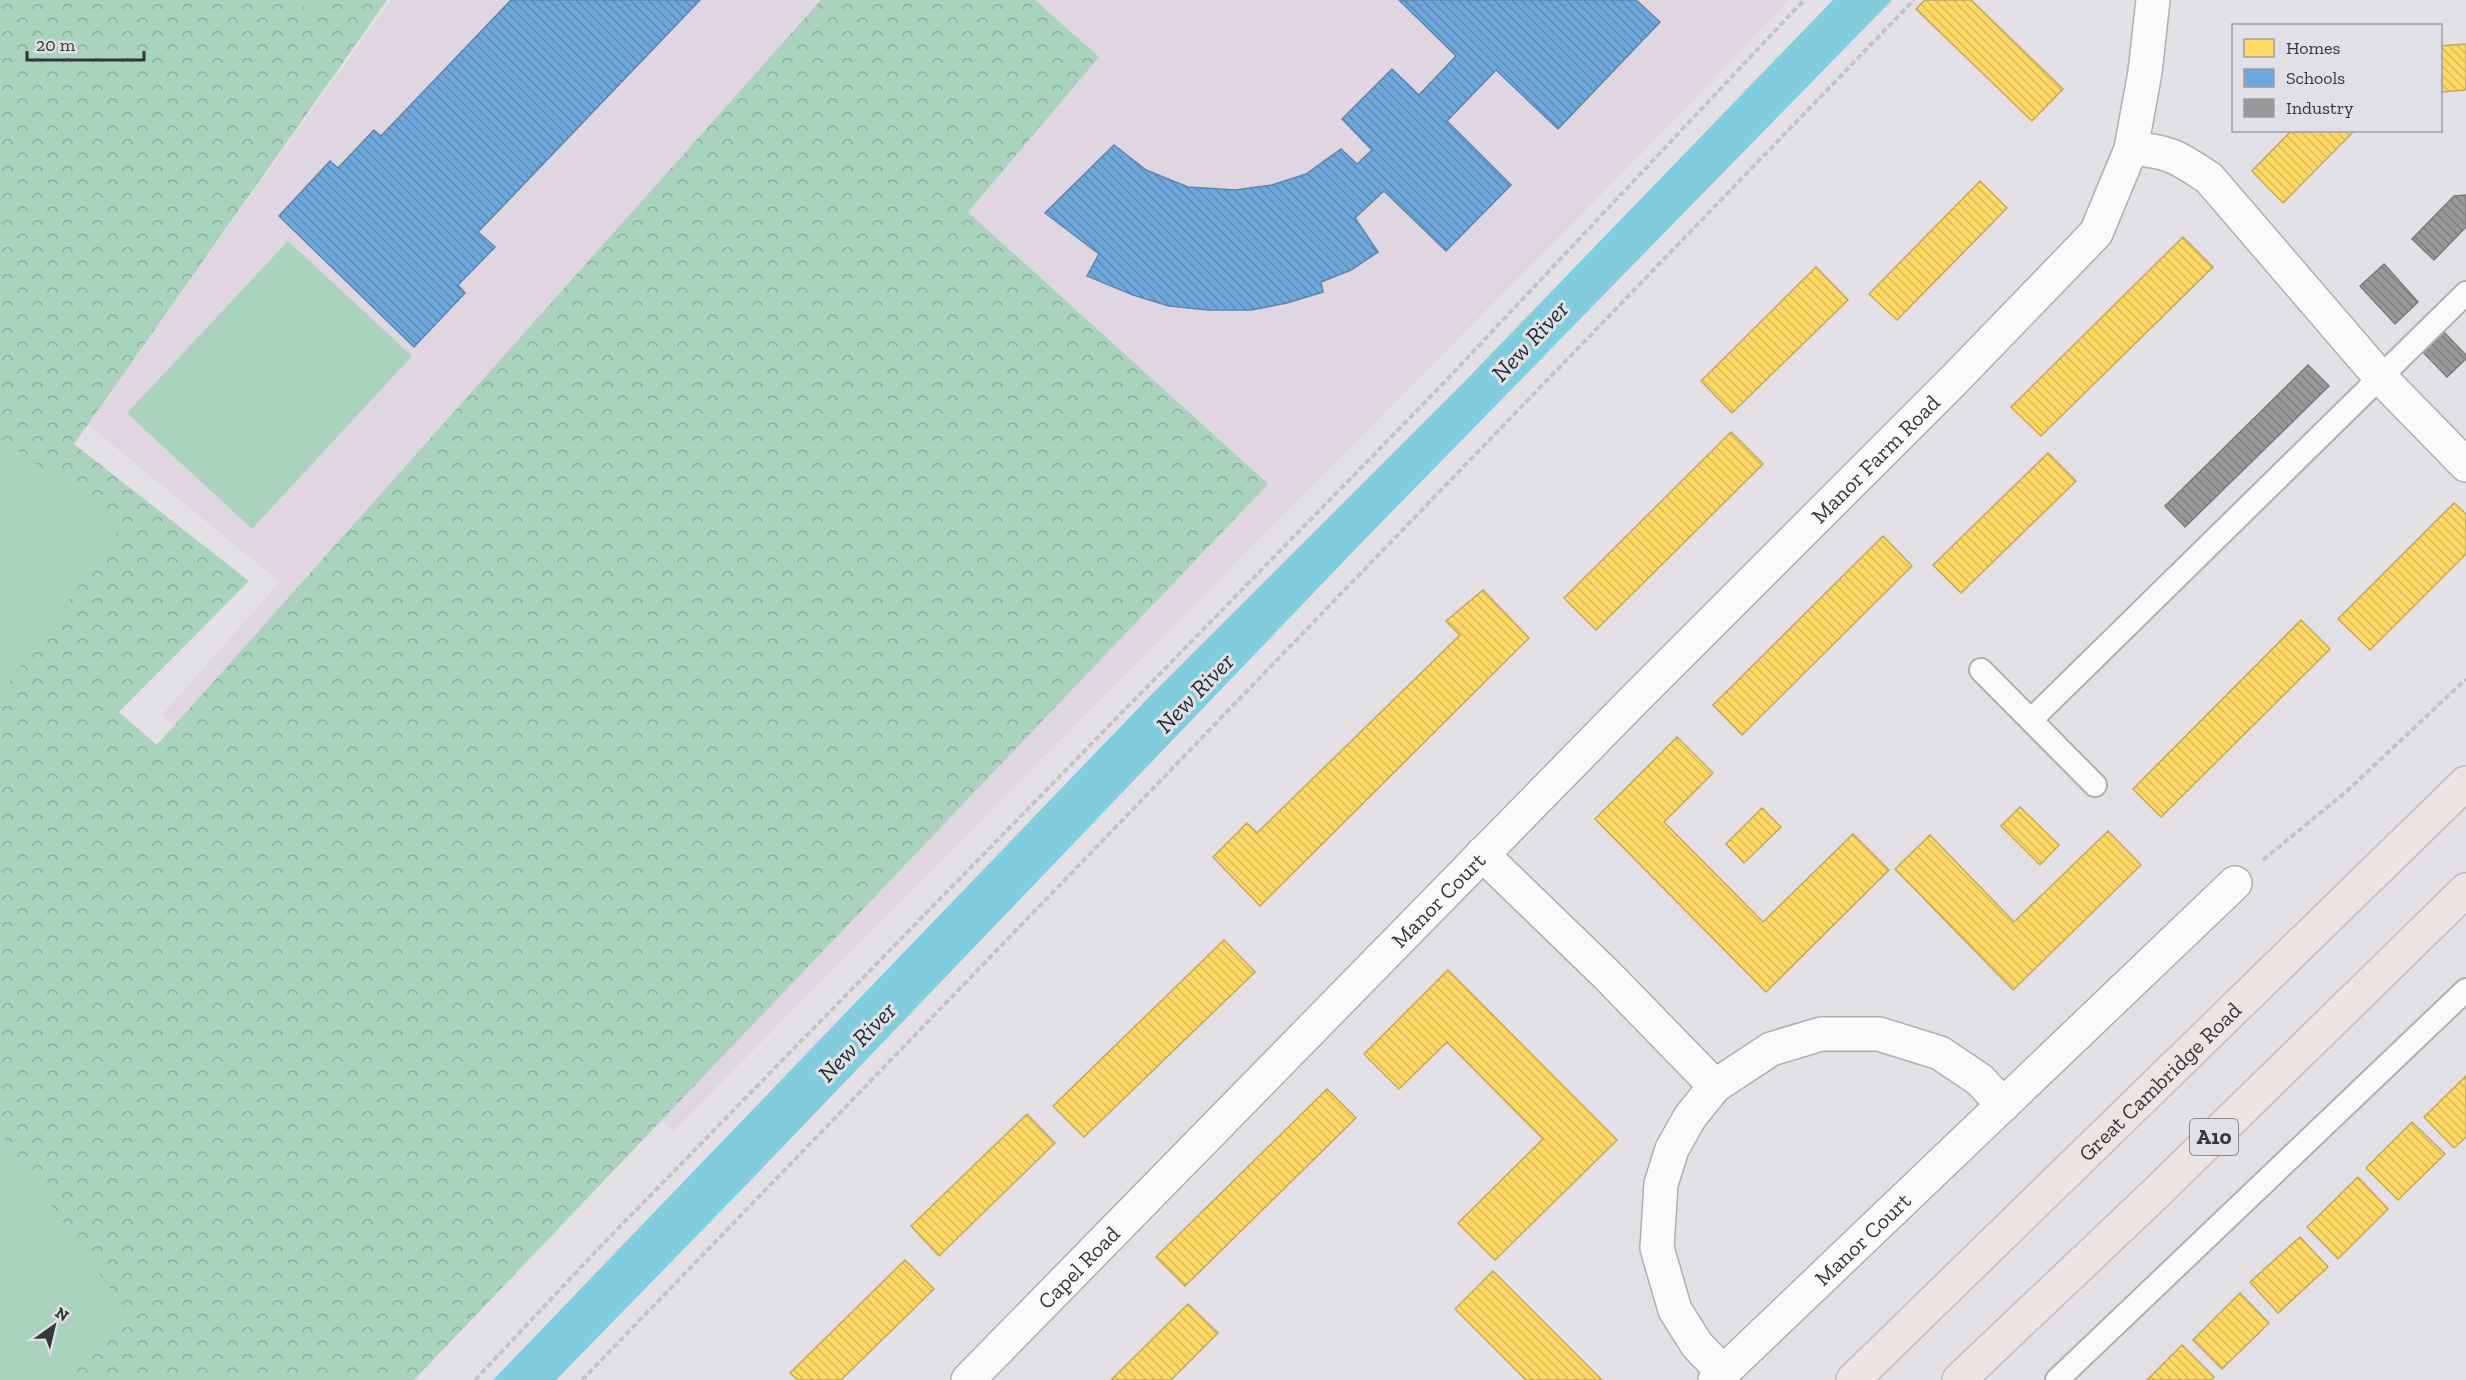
<svg xmlns="http://www.w3.org/2000/svg" width="2466" height="1380" viewBox="0 0 2466 1380" font-family="'Zilla Slab',serif">
<style>
.education{fill:#dfd6e2}
.forest{fill:url(#forest-crowns)}
.pitch{fill:#a9d3bd}
.water{fill:#81cddd}
.homes{fill:url(#homes-back-hatch);stroke:#c3a858;stroke-width:1.5}
.schools{fill:url(#schools-back-hatch);stroke:#5e86ab;stroke-width:1.5}
.industry{fill:url(#industry-back-hatch);stroke:#7b7b7c;stroke-width:1.5}
.lines{fill:none;stroke-linecap:round;stroke-linejoin:round}
.service-casing{stroke:#afaeb2;stroke-width:26}
.minor-casing{stroke:#afaeb2;stroke-width:36}
.trunk-casing{stroke:#bdbdbf;stroke-width:36}
.path{stroke:#c3c3c4;stroke-width:4;stroke-dasharray:6 3;stroke-linecap:butt}
.service{stroke:#fbfafb;stroke-width:22}
.minor{stroke:#fbfafb;stroke-width:33}
.trunk{stroke:#efe4e4;stroke-width:33}
.labels{text-anchor:middle;stroke-width:6;stroke-linejoin:round;paint-order:stroke}
.shield{fill:#e2e0e7;stroke:#6a686c;stroke-width:1.5}
.shield-label{font-size:21px;font-weight:bold;fill:#363538}
.street-label{font-size:22px;fill:#363538;stroke:#e2e0e7}
.water-label{font-size:24px;font-style:italic;fill:#192d31;stroke:#e2e0e7}
</style>
<defs>
<pattern id="forest-crowns" width="20" height="18" patternUnits="userSpaceOnUse" patternTransform="scale(1.5)"><rect width="20" height="18" fill="#a9d3bd"/><path d="M2 6a3 3 0 1 1 6 0M12 15a3 3 0 1 1 6 0" fill="none" stroke="#8aac9b"/></pattern>
<pattern id="homes-back-hatch" width="6" height="6" patternUnits="userSpaceOnUse" patternTransform="scale(1.5)"><rect width="6" height="6" fill="#ffd966"/><path d="M-1 5l2 2M0 0l6 6M5-1l2 2" fill="none" stroke="#dbbb59"/></pattern>
<pattern id="schools-back-hatch" width="6" height="6" patternUnits="userSpaceOnUse" patternTransform="scale(1.5)"><rect width="6" height="6" fill="#6fa8dc"/><path d="M-1 5l2 2M0 0l6 6M5-1l2 2" fill="none" stroke="#5c8ab3"/></pattern>
<pattern id="industry-back-hatch" width="6" height="6" patternUnits="userSpaceOnUse" patternTransform="scale(1.5)"><rect width="6" height="6" fill="#999"/><path d="M-1 5l2 2M0 0l6 6M5-1l2 2" fill="none" stroke="#7e7e7e"/></pattern>
</defs>
<rect width="100%" height="100%" fill="#e3e1e6"/>
<path class="education" d="M 391,0 L 1789,0 L 1656,139 L 673,1131 L 162,715 L 280,582 L 87,424 Z"/>
<path class="forest" d="M 0,0 L 387,0 L 74,444 L 249,581 L 119,712 L 157,745 L 821,0 L 1035,0 L 1099,57 L 968,212 L 1268,484 L 414,1380 L 0,1380 Z"/>
<path class="pitch" d="M 292,0 L 329,0 L 319,16 Z
M 288,241 L 412,356 L 252,529 L 127,413 Z
M 0,438 L 122,525 L 0,695 Z
M 0,1132 L 132,1320 L 47,1380 L 0,1380 Z"/>
<path class="water" d="M 1833,0 L 1892,0 L 1369,535 L 753,1178 L 556,1380 L 493,1380 L 1152,694 L 1465,381 Z"/>
<path class="homes" d="M 1925,0 L 1971,0 L 2063,89 L 2032,121 L 1916,9 Z
M 2466,44 L 2466,90 L 2440,92 L 2440,46 Z
M 2292,130 L 2355,130 L 2283,203 L 2252,171 Z
M 1980,181 L 2007,208 L 1897,320 L 1869,294 Z
M 2183,237 L 2213,267 L 2041,436 L 2011,407 Z
M 1816,267 L 1848,300 L 1732,413 L 1701,381 Z
M 1731,432 L 1763,464 L 1596,630 L 1564,598 Z
M 2048,453 L 2076,481 L 1961,593 L 1933,565 Z
M 2454,503 L 2466,514 L 2466,554 L 2370,650 L 2338,619 Z
M 1883,536 L 1912,566 L 1742,735 L 1713,705 Z
M 1483,590 L 1529,638 L 1260,906 L 1213,857 L 1247,823 L 1257,833 L 1460,635 L 1446,621 Z
M 2301,620 L 2330,649 L 2161,817 L 2133,789 Z
M 1677,737 L 1713,773 L 1664,822 L 1763,922 L 1853,834 L 1889,870 L 1766,992 L 1595,819 Z
M 2020,807 L 2059,845 L 2040,865 L 2001,826 Z
M 1762,808 L 1781,827 L 1744,863 L 1726,844 Z
M 2108,831 L 2141,865 L 2013,990 L 1895,869 L 1930,835 L 2014,922 Z
M 1224,940 L 1255,972 L 1084,1137 L 1053,1106 Z
M 1448,970 L 1617,1140 L 1495,1260 L 1458,1223 L 1543,1139 L 1447,1042 L 1399,1089 L 1364,1054 Z
M 2466,1076 L 2466,1137 L 2454,1148 L 2424,1117 Z
M 1327,1089 L 1356,1118 L 1185,1286 L 1156,1257 Z
M 1027,1114 L 1055,1143 L 939,1256 L 911,1226 Z
M 2412,1122 L 2445,1154 L 2398,1200 L 2366,1168 Z
M 2358,1177 L 2388,1209 L 2338,1259 L 2307,1227 Z
M 2300,1237 L 2328,1267 L 2278,1313 L 2250,1282 Z
M 905,1260 L 934,1289 L 841,1380 L 798,1380 L 790,1373 Z
M 1493,1271 L 1602,1380 L 1526,1380 L 1455,1309 Z
M 2240,1293 L 2269,1323 L 2222,1369 L 2193,1340 Z
M 1188,1304 L 1218,1333 L 1171,1380 L 1111,1380 Z
M 2182,1345 L 2214,1377 L 2211,1380 L 2147,1380 Z"/>
<path class="schools" d="M 511,0 L 700,0 L 478,232 L 495,247 L 458,285 L 465,293 L 414,347 L 279,216 L 330,161 L 338,168 L 374,130 L 381,136 Z
M 1399,0 L 1636,0 L 1660,22 L 1558,129 L 1496,70 L 1447,121 L 1511,185 L 1446,251 L 1384,191 L 1355,218 L 1378,252 L 1351,270 L 1321,282 L 1323,292 L 1287,303 L 1251,310 L 1208,310 L 1169,306 L 1133,295 L 1087,276 L 1099,254 L 1045,213 L 1114,145 L 1146,170 L 1188,187 L 1235,190 L 1272,185 L 1306,174 L 1341,149 L 1357,164 L 1372,150 L 1342,119 L 1392,69 L 1419,95 L 1456,56 Z"/>
<path class="industry" d="M 2466,195 L 2466,227 L 2434,260 L 2412,239 L 2454,196 Z
M 2384,264 L 2418,302 L 2395,324 L 2360,286 Z
M 2440,328 L 2466,355 L 2466,359 L 2447,377 L 2419,348 Z
M 2308,365 L 2329,386 L 2185,527 L 2165,506 Z"/>
<g class="lines">
<defs>
<path id="service" d="M 1981,670 L 2095,785
M 2032,719 L 2466,293
M 2057,1380 L 2466,990"/>
<g id="minor">
<path d="M 2131,149 C 2168,150 2179,158 2209,178 L 2380,377 L 2466,465"/>
<path d="M 1482,854 L 1607,975 L 1715,1086"/>
<path d="M 1723,1372 L 1697,1345 L 1675,1310 L 1657,1248 L 1661,1184 L 1672,1149 L 1690,1117 L 1715,1086 L 1771,1049 L 1821,1034 L 1879,1034 L 1940,1053 L 1980,1080 L 2003,1105"/>
<path id="s1" d="M 968,1380 L 1628,706 L 1955,379 L 2096,233 L 2131,149 L 2145,72 L 2153,0"/>
<path id="s2" d="M 1715,1380 L 2235,883"/>
</g>
<g id="trunk">
<path id="s3" d="M 1853,1380 L 2466,783"/>
<path d="M 1959,1380 L 2154,1195 L 2466,890"/>
</g>
</defs>
<use href="#service" class="service-casing"/>
<use href="#minor" class="minor-casing"/>
<use href="#trunk" class="trunk-casing"/>
<path class="path" d="M 2263,860 L 2347,791 L 2466,679
M 475,1380 L 599,1248 L 1437,390 L 1804,0
M 582,1380 L 1914,0"/>
<use href="#service" class="service"/>
<use href="#minor" class="minor"/>
<use href="#trunk" class="trunk"/>
</g>
<g class="labels">
<rect class="shield" x="2190" y="1119" width="48" height="36" rx="4.5"/>
<g class="shield-label">
<text x="2214" y="1144">A10</text>
</g>
<g class="street-label">
<text dy="8" stroke="none"><textPath href="#s1" startOffset="1293">Manor Farm Road</textPath></text>
<text dy="8" stroke="none"><textPath href="#s1" startOffset="672">Manor Court</textPath></text>
<text dy="8" stroke="none"><textPath href="#s3" startOffset="428">Great Cambridge Road</textPath></text>
<text dy="8" stroke="none"><textPath href="#s2" startOffset="204">Manor Court</textPath></text>
<text dy="8" stroke="none"><textPath href="#s1" startOffset="158">Capel Road</textPath></text>
</g>
<g class="water-label">
<text transform="translate(1530 341) rotate(-47)" y="8">New River</text>
<text transform="translate(1195 693) rotate(-46)" y="8">New River</text>
<text transform="translate(857 1042) rotate(-46)" y="8">New River</text>
</g>
</g>
<rect x="2232" y="24" width="210" height="108" fill="#e2e0e7" stroke="#9d9ca1" stroke-width="1.5"/>
<rect x="2244" y="39" width="30" height="18" fill="#ffd966" stroke="#9d9ca1" stroke-width="1.5"/>
<text x="2286" y="54" font-size="18" fill="#363538">Homes</text>
<rect x="2244" y="69" width="30" height="18" fill="#6fa8dc" stroke="#9d9ca1" stroke-width="1.5"/>
<text x="2286" y="84" font-size="18" fill="#363538">Schools</text>
<rect x="2244" y="99" width="30" height="18" fill="#999999" stroke="#9d9ca1" stroke-width="1.5"/>
<text x="2286" y="114" font-size="18" fill="#363538">Industry</text>
<g transform="translate(54 1326) rotate(34)" stroke="#e2e0e7" stroke-width="4.5" paint-order="stroke">
<path d="M0-4.5L10 22L0 15L-10 22Z" fill="#363538"/>
<text y="-9" font-size="16" font-weight="bold" text-anchor="middle" fill="#363538">N</text>
</g>
<path d="M27 51v9h117v-9" fill="none" stroke="#363538" stroke-width="3"/>
<text x="36" y="51" font-size="18" fill="#363538" stroke="#e2e0e7" stroke-width="4.5" paint-order="stroke">20 m</text>
</svg>
